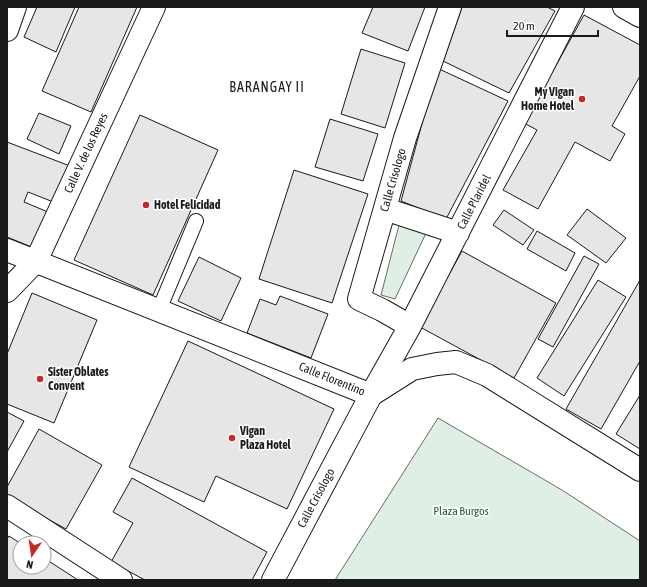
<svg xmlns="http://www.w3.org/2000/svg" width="647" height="587" viewBox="0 0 647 587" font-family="'Asap Condensed',sans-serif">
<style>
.green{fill:#e0efe3;stroke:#6a6a6a}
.building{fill:#e6e6e6;stroke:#1a1a1a}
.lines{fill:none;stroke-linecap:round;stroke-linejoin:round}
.lane-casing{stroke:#1a1a1a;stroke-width:16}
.street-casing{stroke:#1a1a1a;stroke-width:24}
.secondary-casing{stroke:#1a1a1a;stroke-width:24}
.lane{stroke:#fff;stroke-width:14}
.street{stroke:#fff;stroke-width:22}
.secondary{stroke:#fff;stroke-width:22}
.poi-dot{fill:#c62828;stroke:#fff;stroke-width:1.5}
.labels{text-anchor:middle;stroke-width:3;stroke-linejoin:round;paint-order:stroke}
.poi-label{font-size:12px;font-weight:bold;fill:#1a1a1a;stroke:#fff;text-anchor:start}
.street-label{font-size:12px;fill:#1a1a1a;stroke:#fff}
.park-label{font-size:12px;fill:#2b5a34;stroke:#fff}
.quarter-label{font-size:14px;letter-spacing:1px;fill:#1a1a1a;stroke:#fff}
</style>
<rect width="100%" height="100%" fill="#fff"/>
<path class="green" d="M 399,225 L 427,231 L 395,299 L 381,295 Z
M 438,418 L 562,490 L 640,541 L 640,580 L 335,580 Z"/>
<path class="building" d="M 37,7 L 75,7 L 56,52 L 24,37 Z
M 79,7 L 137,7 L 91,112 L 42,91 Z
M 373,7 L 425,7 L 408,51 L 362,33 Z
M 462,7 L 547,7 L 555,11 L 509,93 L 443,61 Z
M 584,15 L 640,45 L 640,76 L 612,126 L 625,134 L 610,161 L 575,142 L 538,209 L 503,190 L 537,130 L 524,123 Z
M 361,49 L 405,63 L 385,128 L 341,114 Z
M 437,68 L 508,101 L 446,219 L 401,201 Z
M 39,113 L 71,126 L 59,154 L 27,139 Z
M 140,115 L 218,150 L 153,295 L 74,260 Z
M 330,119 L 378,134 L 363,181 L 315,167 Z
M 7,142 L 70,166 L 56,203 L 28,192 L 24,202 L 48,212 L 34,248 L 7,237 Z
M 294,170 L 368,194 L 332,303 L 259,279 Z
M 587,209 L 626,238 L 606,263 L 567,235 Z
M 504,210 L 534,230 L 523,245 L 493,225 Z
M 537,231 L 575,253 L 566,271 L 527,249 Z
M 462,251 L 556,303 L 514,378 L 420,327 Z
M 584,256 L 599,264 L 553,347 L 538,339 Z
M 199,257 L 241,278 L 221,321 L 178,301 Z
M 598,280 L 626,297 L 564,396 L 537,378 Z
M 640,280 L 640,361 L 601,429 L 566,409 Z
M 32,293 L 97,320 L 54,423 L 7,404 L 7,354 Z
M 280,296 L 328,314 L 311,358 L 247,333 L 260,299 L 276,305 Z
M 188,341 L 334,409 L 287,509 L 216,476 L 204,502 L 129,467 Z
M 640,395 L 640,449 L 616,434 Z
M 7,412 L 24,421 L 7,452 Z
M 39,429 L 102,465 L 66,529 L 7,497 L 7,487 Z
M 132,478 L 267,552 L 252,580 L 145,580 L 111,562 L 133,523 L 113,512 Z
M 9,536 L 20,543 L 20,567 L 44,567 L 44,558 L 78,580 L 7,580 L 7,539 Z"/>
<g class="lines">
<defs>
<path id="lane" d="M 159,310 L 196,221"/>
<path id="street" d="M 624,7 L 640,16
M 7,30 L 15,7
M 385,209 L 458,233
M 7,291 L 36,261 L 154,7
M 410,326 L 382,310 L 359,299 L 405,138 L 450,7
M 273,580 L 371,395 L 410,326 L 573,7"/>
<path id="secondary" d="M 7,250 L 371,395 L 412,369 L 437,364 L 456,362 L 487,375 L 640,470
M 7,506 L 121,580"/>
</defs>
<use href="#lane" class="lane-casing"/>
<use href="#street" class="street-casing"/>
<use href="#secondary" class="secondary-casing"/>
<use href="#lane" class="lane"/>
<use href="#street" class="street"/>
<use href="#secondary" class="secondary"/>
</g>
<g class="poi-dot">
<circle cx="582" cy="99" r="4"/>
<circle cx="146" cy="205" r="4"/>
<circle cx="40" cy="379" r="4"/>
<circle cx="232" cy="438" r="4"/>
</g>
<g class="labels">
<g class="poi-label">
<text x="574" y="96" text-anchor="end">My Vigan<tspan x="574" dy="14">Home Hotel</tspan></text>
<text x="154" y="209">Hotel Felicidad</text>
<text x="48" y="376">Sister Oblates<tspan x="48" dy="14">Convent</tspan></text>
<text x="240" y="435">Vigan<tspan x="240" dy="14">Plaza Hotel</tspan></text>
</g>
<g class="street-label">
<text transform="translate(86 153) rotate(-65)" y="4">Calle V. de los Reyes</text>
<text transform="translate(393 180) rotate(-74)" y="4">Calle Crisologo</text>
<text transform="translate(474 202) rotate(-63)" y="4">Calle Plaridel</text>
<text transform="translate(332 379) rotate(22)" y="4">Calle Florentino</text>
<text transform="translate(316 498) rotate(-62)" y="4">Calle Crisologo</text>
</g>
<g class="park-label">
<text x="461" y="515">Plaza Burgos</text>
</g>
<g class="quarter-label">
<text x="267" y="92">BARANGAY II</text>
</g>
</g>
<rect width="647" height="587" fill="none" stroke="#1a1a1a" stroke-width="16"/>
<g transform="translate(32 555) rotate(193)"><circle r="19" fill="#ffffff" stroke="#a3a3a3"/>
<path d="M0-3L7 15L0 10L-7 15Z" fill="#c62828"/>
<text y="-6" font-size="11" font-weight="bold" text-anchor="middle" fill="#1a1a1a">N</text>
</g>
<path d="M507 30v6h91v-6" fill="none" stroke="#1a1a1a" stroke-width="2"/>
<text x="513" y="30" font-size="12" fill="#1a1a1a" stroke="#ffffff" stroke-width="3" paint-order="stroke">20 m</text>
</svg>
